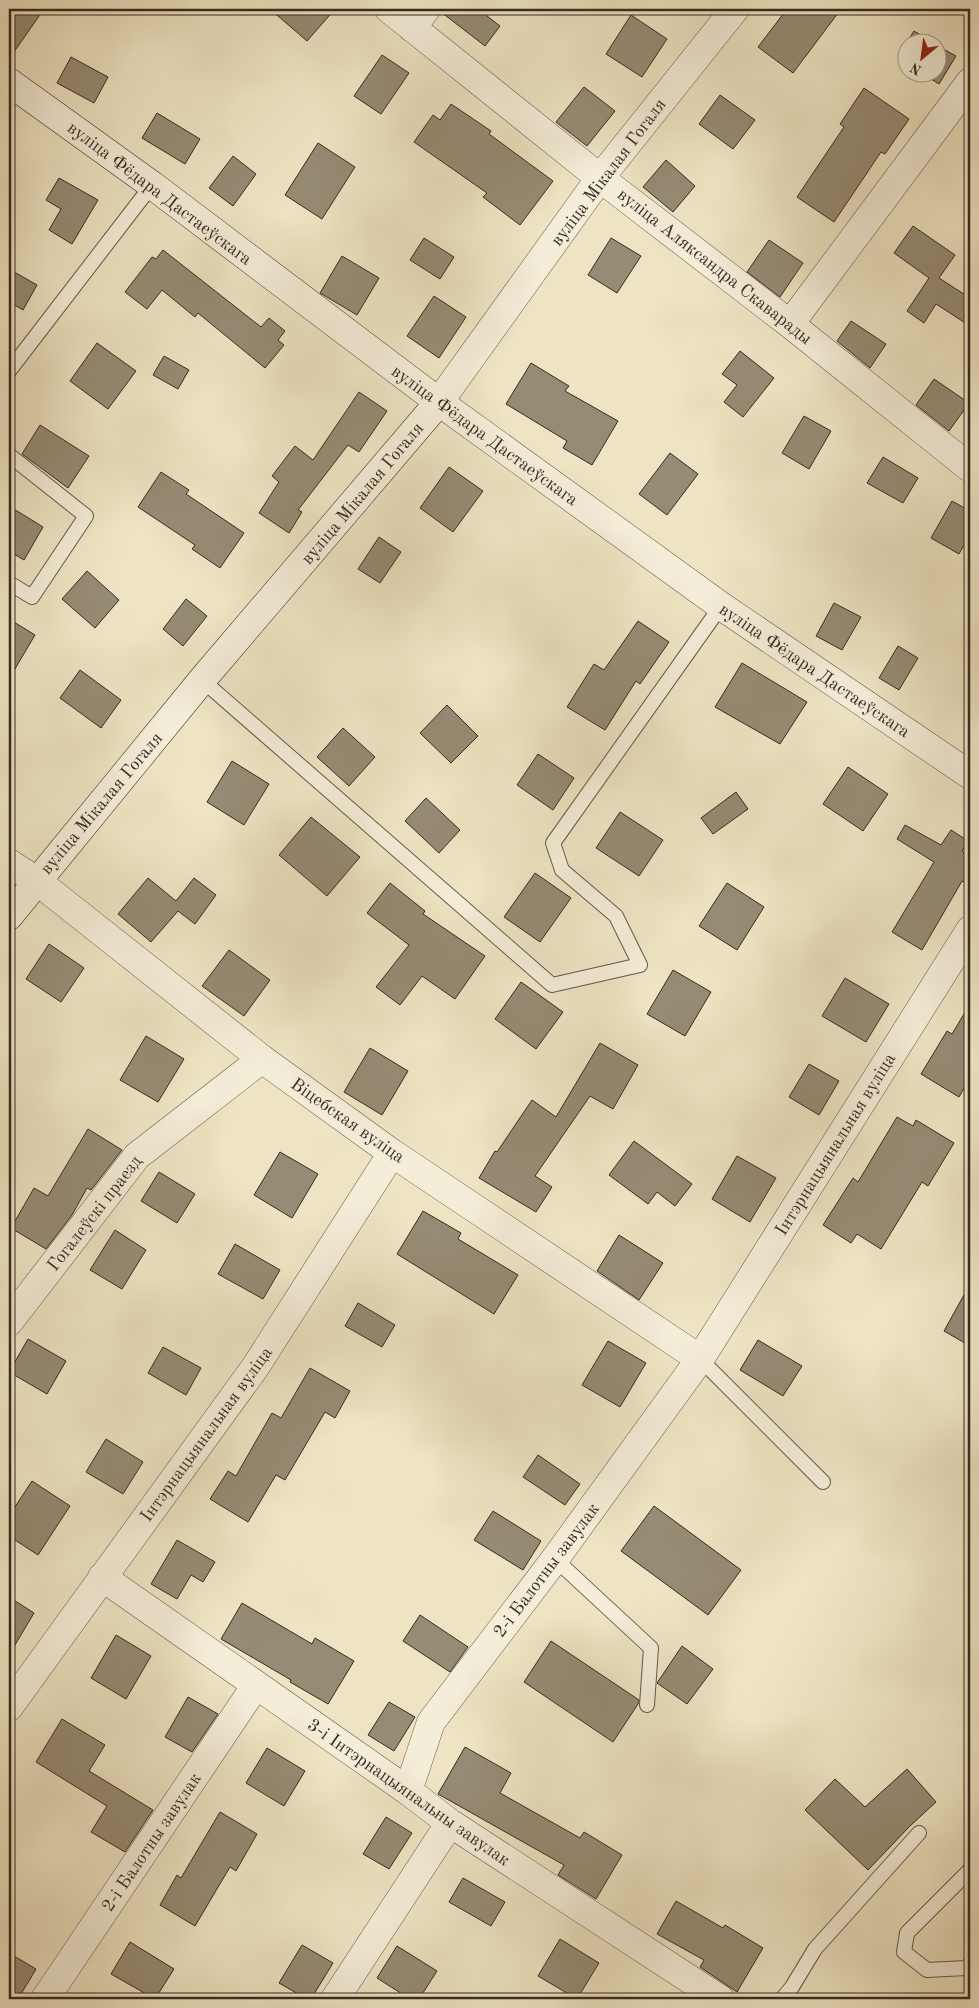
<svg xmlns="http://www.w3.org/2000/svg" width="979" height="2008" viewBox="0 0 979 2008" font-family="'Old Standard TT',serif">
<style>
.building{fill:#968b74;stroke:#372a1f}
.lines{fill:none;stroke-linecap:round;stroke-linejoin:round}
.lane-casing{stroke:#655848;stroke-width:16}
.street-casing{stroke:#655848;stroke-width:29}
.secondary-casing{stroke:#372a1f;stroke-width:29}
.lane{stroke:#f4edd8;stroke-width:14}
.street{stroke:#f4edd8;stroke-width:28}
.secondary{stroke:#f4edd8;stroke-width:28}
.labels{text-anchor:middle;stroke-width:4;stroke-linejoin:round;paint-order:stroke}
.street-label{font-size:18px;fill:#372a1f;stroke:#f4edd8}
</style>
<rect width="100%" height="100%" fill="#eee4c3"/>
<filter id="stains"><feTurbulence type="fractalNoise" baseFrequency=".004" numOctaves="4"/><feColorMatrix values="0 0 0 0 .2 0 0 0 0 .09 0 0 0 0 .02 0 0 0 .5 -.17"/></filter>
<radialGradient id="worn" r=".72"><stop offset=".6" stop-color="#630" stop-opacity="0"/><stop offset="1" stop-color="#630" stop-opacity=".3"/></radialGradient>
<path class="building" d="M 9,9 L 44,9 L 9,59 Z
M 270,9 L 335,9 L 307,41 Z
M 441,9 L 478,9 L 500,26 L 485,46 L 441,12 Z
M 787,9 L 841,9 L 793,73 L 758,47 Z
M 631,15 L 667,39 L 642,77 L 606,54 Z
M 914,31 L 932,42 L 933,42 L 907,42 Z
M 906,43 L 906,65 L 901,61 L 901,53 Z
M 936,45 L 956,56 L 939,84 L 920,72 L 936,72 Z
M 382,55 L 409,73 L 381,114 L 354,96 Z
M 71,57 L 108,77 L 94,103 L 57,83 Z
M 584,87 L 615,111 L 587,146 L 556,122 Z
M 864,88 L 909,119 L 885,154 L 881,152 L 834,222 L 797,197 L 844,127 L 840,124 Z
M 720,95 L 755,120 L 733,149 L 699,124 Z
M 451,104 L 491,131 L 489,134 L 553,181 L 520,225 L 483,197 L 487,193 L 414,142 L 433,115 L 440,120 Z
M 157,113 L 200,139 L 185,164 L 142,138 Z
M 318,143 L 355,167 L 322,219 L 285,195 Z
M 233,156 L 256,174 L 233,206 L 209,188 Z
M 666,160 L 695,186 L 673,212 L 643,187 Z
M 59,178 L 98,200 L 72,244 L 49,230 L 61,209 L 46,200 Z
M 913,226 L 955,255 L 939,278 L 970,298 L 970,326 L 936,304 L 924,323 L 907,311 L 929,278 L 894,253 Z
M 424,238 L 454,257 L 440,279 L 410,260 Z
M 611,238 L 641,256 L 617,293 L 588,275 Z
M 769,240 L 803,263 L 780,297 L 747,272 Z
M 163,250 L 261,327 L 269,318 L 285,331 L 278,340 L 284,345 L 265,368 L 198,313 L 195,317 L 162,290 L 147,309 L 125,292 L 152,257 L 156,259 Z
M 342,256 L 379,278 L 357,315 L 320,293 Z
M 9,269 L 37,285 L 23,310 L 9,302 Z
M 434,296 L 466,317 L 439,358 L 407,336 Z
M 851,321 L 886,344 L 870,368 L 837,341 Z
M 97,343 L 136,371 L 108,409 L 70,381 Z
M 740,351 L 774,378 L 743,417 L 724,402 L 737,385 L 722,374 Z
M 164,356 L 189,370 L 178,389 L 153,375 Z
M 531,363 L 569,386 L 565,391 L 618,421 L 592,465 L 563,448 L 567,441 L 506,404 Z
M 934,379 L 969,403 L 949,431 L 916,405 Z
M 359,392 L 387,411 L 359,452 L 348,445 L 298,510 L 302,512 L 289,533 L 259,513 L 279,482 L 272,476 L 295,446 L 313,460 Z
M 804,416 L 831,431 L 809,469 L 782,453 Z
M 40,425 L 89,456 L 68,488 L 22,454 Z
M 670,453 L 698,474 L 667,515 L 639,494 Z
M 883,457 L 918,478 L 903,503 L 867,483 Z
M 449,467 L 483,491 L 453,532 L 420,508 Z
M 161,472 L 189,490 L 186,494 L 244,533 L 220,568 L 192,549 L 195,545 L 138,507 Z
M 952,501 L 970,511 L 970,534 L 959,554 L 931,538 Z
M 9,506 L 43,527 L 24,560 L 9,551 Z
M 379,537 L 401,552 L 380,583 L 358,569 Z
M 87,571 L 119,600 L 95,628 L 62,599 Z
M 186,599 L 207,616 L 183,646 L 163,629 Z
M 834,603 L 861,617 L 842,650 L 816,636 Z
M 9,619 L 35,635 L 9,679 Z
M 638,621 L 669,642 L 640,684 L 636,681 L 605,730 L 567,707 L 594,664 L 604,670 Z
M 898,646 L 918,658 L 899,690 L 879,678 Z
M 742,663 L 807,702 L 780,744 L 715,707 Z
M 80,670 L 121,700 L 101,728 L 60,698 Z
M 447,705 L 478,736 L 451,763 L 420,733 Z
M 343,728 L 375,757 L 349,786 L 317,757 Z
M 538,754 L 574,778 L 553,810 L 517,785 Z
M 232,761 L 269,784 L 244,825 L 207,802 Z
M 848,767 L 888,794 L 863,831 L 823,804 Z
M 736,792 L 748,809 L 713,834 L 701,818 Z
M 426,798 L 460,830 L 439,853 L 405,821 Z
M 620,812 L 663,840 L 639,876 L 596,848 Z
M 311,817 L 360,857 L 327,896 L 279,855 Z
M 905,825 L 941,845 L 951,830 L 968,841 L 962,851 L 970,857 L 970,886 L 962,881 L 922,950 L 892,932 L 934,862 L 897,839 Z
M 535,873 L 571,898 L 540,942 L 504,917 Z
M 148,878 L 176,901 L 194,878 L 216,895 L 195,924 L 178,911 L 151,942 L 118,914 Z
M 390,883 L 425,911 L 423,914 L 485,956 L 455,999 L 422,976 L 400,1005 L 376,987 L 409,945 L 367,913 Z
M 727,883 L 764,907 L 737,950 L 699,926 Z
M 49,944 L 84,968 L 61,1002 L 26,979 Z
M 229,950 L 270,980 L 244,1016 L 202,986 Z
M 673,970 L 711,992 L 685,1036 L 647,1014 Z
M 845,978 L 889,1004 L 866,1042 L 822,1016 Z
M 521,982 L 563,1012 L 536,1049 L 495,1019 Z
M 970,1004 L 970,1078 L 959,1097 L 921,1074 L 947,1031 L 952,1034 Z
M 146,1036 L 184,1059 L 158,1102 L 120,1080 Z
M 600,1043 L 638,1065 L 613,1109 L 590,1096 L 535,1176 L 552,1187 L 536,1212 L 479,1178 L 495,1151 L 497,1152 L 532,1100 L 556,1117 Z
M 370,1048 L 408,1071 L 382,1115 L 344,1092 Z
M 809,1064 L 839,1081 L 819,1115 L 789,1097 Z
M 897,1117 L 913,1126 L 916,1120 L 954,1143 L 928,1186 L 922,1182 L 881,1249 L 857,1234 L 851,1243 L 823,1225 L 853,1178 L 858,1182 Z
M 88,1129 L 122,1150 L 91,1190 L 87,1188 L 72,1215 L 46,1249 L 11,1228 L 34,1188 L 48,1196 Z
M 634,1141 L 692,1184 L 675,1206 L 657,1192 L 648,1204 L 609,1175 Z
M 280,1152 L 318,1174 L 292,1218 L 254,1195 Z
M 737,1156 L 776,1178 L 750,1222 L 712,1199 Z
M 159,1172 L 195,1194 L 177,1223 L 141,1201 Z
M 423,1211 L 461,1233 L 458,1239 L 518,1275 L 494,1314 L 397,1254 Z
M 115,1230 L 146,1250 L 122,1289 L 90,1270 Z
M 619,1235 L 663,1263 L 639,1300 L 597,1271 Z
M 235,1244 L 280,1270 L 263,1299 L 218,1274 Z
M 970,1284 L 970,1346 L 944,1331 Z
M 358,1303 L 395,1325 L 382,1347 L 345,1326 Z
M 28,1339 L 66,1361 L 47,1394 L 9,1372 Z
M 758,1340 L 802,1366 L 783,1396 L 740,1370 Z
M 608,1341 L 646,1363 L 620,1407 L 582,1385 Z
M 163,1347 L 201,1368 L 186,1395 L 148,1373 Z
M 310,1368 L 350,1391 L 335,1418 L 325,1412 L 285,1480 L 276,1475 L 248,1522 L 210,1499 L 228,1471 L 236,1476 L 272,1413 L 281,1418 Z
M 106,1439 L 143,1462 L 123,1494 L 86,1472 Z
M 538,1455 L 580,1484 L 565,1505 L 523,1477 Z
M 32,1481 L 70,1506 L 38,1555 L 9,1536 L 9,1516 Z
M 654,1506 L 741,1570 L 708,1615 L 621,1551 Z
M 493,1511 L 541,1541 L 523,1570 L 474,1540 Z
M 177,1540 L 215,1562 L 203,1582 L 191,1575 L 177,1599 L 151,1584 Z
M 9,1597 L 34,1613 L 9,1655 Z
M 242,1603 L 312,1644 L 315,1638 L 354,1661 L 328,1704 L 290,1682 L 291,1680 L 221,1639 Z
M 420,1615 L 468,1647 L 450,1672 L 403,1641 Z
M 116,1635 L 151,1656 L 126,1699 L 91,1678 Z
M 551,1641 L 639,1700 L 638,1704 L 613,1742 L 524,1682 Z
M 682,1646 L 713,1669 L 687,1704 L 657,1683 Z
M 188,1697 L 218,1714 L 192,1752 L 165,1737 Z
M 389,1702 L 415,1717 L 394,1751 L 368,1735 Z
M 62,1719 L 105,1745 L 89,1771 L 153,1810 L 125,1852 L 91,1832 L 107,1806 L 36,1762 Z
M 465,1747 L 511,1773 L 500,1793 L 580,1838 L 584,1832 L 622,1855 L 596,1899 L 558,1875 L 564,1865 L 438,1794 Z
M 267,1748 L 305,1771 L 284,1806 L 246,1783 Z
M 907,1769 L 936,1802 L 909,1827 L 868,1870 L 805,1810 L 835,1779 L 865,1807 Z
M 220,1812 L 257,1834 L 236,1871 L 230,1867 L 195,1926 L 160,1905 L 177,1875 L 181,1878 Z
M 386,1817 L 412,1833 L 389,1869 L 363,1854 Z
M 463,1878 L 505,1902 L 491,1926 L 449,1902 Z
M 676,1901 L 723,1928 L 725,1925 L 763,1948 L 737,1992 L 700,1967 L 704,1960 L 657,1934 Z
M 560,1939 L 599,1963 L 577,1999 L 538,1976 Z
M 130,1942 L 174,1969 L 155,1999 L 111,1974 Z
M 302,1945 L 333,1963 L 311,1999 L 307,1999 L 279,1983 Z
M 397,1946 L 437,1971 L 419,1999 L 410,1999 L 377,1978 Z
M 9,1953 L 36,1969 L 18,1999 L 9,1999 Z"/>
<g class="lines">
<defs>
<path id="lane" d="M 9,371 L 152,185
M 9,455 L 86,516 L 32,597 L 9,583
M 202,680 L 552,985 L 640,965 L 616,916 L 562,870 L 553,843 L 721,606
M 700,1359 L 823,1482
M 555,1559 L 651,1648 L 647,1705
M 970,1870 L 907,1933 L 904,1952 L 927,1970 L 966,1968 L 970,1964
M 782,1999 L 792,1987 L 815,1949 L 919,1833"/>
<path id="street" d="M 389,9 L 600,178 L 790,324 L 970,468
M 735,9 L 600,178 L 439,402 L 721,606 L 970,775
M 412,28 L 426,9
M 790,324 L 970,82
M 9,863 L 37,881 L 262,1059 L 392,1153 L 700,1359
M 9,1322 L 137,1156 L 262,1059
M 102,1577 L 408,1791 L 450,1823 L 720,1999
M 9,1707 L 256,1366 L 392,1153
M 408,1791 L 431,1722 L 555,1559 L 700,1359 L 970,930
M 45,1999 L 256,1685
M 335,1999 L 450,1823"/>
<path id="secondary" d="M 9,82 L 152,185 L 439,402 L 202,680 L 9,916"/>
</defs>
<use href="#lane" class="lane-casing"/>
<use href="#street" class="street-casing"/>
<use href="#secondary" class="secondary-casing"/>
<use href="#lane" class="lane"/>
<use href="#street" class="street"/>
<use href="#secondary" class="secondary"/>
</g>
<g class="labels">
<g class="street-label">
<text transform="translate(608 172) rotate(-53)" y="6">вуліца Мікалая Гогаля</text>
<text transform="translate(160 193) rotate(37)" y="6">вуліца Фёдара Дастаеўскага</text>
<text transform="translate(715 266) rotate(38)" y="6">вуліца Аляксандра Скаварады</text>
<text transform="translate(485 435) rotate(36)" y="6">вуліца Фёдара Дастаеўскага</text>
<text transform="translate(362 493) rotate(-50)" y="6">вуліца Мікалая Гогаля</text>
<text transform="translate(815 670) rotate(34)" y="6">вуліца Фёдара Дастаеўскага</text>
<text transform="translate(101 803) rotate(-50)" y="6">вуліца Мікалая Гогаля</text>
<text transform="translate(348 1120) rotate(35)" y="6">Віцебская вуліца</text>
<text transform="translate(835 1144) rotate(-58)" y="6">Інтэрнацыянальная вуліца</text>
<text transform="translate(94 1213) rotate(-52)" y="6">Гогалеўскі праезд</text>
<text transform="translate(206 1434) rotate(-54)" y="6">Інтэрнацыянальная вуліца</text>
<text transform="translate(546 1570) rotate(-53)" y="6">2-і Балотны завулак</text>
<text transform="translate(409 1792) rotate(35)" y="6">3-і Інтэрнацыянальны завулак</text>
<text transform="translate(151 1842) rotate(-56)" y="6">2-і Балотны завулак</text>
</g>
</g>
<rect width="979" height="2008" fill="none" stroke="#eee4c3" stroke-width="30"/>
<rect x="10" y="10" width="959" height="1988" fill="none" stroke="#372a1f" stroke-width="2.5"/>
<rect x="15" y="15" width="949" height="1978" fill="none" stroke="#372a1f"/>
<g transform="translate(922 58) rotate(209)"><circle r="24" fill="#f4edd8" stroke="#a89f8e"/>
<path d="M0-4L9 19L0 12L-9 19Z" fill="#8f2418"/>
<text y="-8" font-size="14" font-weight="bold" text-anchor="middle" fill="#372a1f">N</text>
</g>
<rect width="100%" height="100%" filter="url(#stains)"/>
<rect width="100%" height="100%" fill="url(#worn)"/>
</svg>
